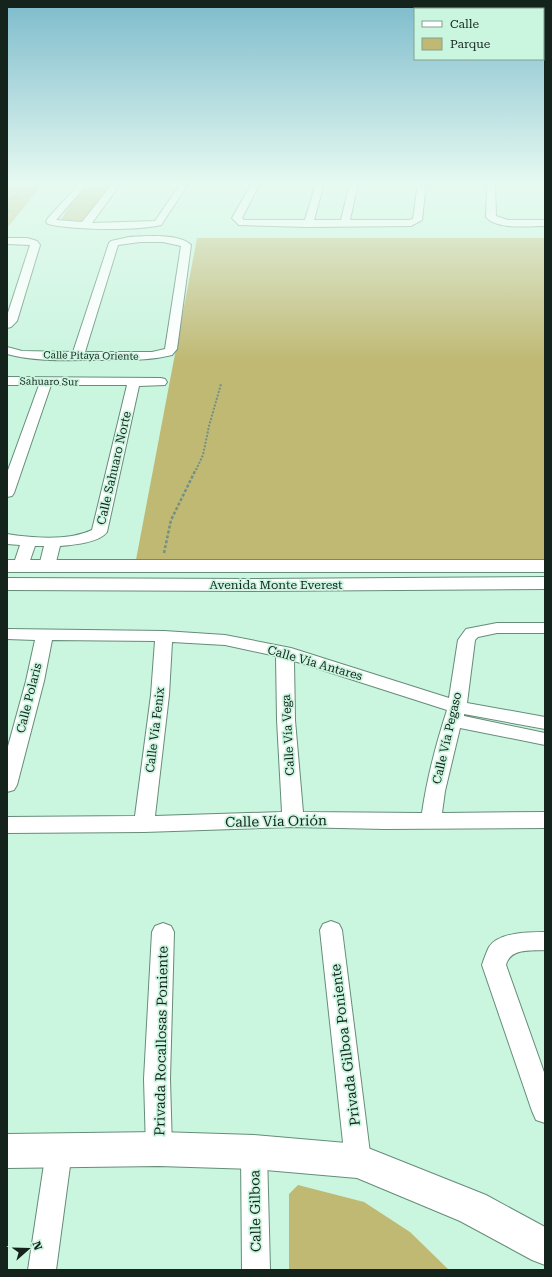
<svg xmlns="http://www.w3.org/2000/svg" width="552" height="1277" viewBox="0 0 552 1277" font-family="'Roboto Serif',serif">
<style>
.green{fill:#c0b974}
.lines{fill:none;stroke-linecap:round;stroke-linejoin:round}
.street-casing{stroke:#658d79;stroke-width:2}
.secondary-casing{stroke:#658d79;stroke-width:2}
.path-far2{stroke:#739182;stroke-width:1.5;stroke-dasharray:1.5 1;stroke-linecap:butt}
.path-far1{stroke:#739182;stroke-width:2;stroke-dasharray:2 1.5;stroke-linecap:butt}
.path{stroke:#739182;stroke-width:2.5;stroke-dasharray:3 2;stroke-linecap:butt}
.street{fill:#fff;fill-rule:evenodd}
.secondary{fill:#fff;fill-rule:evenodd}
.labels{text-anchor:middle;stroke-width:3.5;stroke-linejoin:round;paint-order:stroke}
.far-street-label{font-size:10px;fill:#14241c;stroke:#caf5df}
.street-label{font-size:12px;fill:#14241c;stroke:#caf5df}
.near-street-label{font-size:14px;fill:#14241c;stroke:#caf5df}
</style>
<rect width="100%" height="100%" fill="#caf5df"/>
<path class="green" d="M 7,183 L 44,183 L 7,228 Z
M 103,183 L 112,185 L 82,223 L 59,223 C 66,211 79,192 90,185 C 94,183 99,183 103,183 Z
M 197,238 L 545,238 L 545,563 L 135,565 Z
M 298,1185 L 364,1202 L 410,1232 L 449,1270 L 289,1270 L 289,1194 Z"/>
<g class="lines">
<defs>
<path id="street" d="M 80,183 L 88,183 L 56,220 L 82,222 L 113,183 L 121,183 L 92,223 L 155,221 L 181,183 L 189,183 L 161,225 C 136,231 73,230 48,224 L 46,222 L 48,218 Z
M 252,183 L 260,183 L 242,218 L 244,220 L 305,220 L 316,183 L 324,183 L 314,220 L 341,220 L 350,183 L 358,183 L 350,220 L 409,220 L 413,219 L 418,183 L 426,183 L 422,220 L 411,226 L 308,227 L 239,225 L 232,218 Z
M 487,183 L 495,183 L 496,216 L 508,220 L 545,220 L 545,226 C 529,226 497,230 486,217 Z
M 129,237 C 144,236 180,233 191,245 L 177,349 L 172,355 C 148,361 123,360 99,360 C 69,360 36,362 7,354 L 7,347 L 22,351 L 73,352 L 109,243 L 111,241 ZM 140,242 L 163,242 L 181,246 L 165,349 L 152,352 L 85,352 L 118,245 Z
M 7,238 L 27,238 L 37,241 L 40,245 L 17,321 L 11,327 L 7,328 L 7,316 L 30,245 L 7,244 Z
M 7,377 L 161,378 L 165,379 L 167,382 L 165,385 L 139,386 L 107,532 C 99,543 72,545 60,546 L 55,566 L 53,569 L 47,571 L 41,569 L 39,566 L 44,546 L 35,546 L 27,569 L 21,571 L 15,569 L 13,566 L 20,545 L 7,544 L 7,534 C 32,538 69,541 92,530 L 127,385 L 51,385 L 14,493 L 12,496 L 7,497 L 7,473 L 39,385 L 7,385 Z
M 497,623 L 545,623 L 545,633 L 497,633 L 478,637 L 475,640 L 467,703 L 545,717 L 545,729 L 464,714 L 464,716 L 545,733 L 545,745 L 460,728 L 445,791 L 442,813 L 545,812 L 545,828 L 385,829 L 293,827 L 144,832 L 7,833 L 7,817 L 135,816 L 151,695 L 155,641 L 52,640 L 44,681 L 17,785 L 14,790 L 7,792 L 7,750 L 26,681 L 35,640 L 7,639 L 7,629 L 164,631 L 225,635 L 291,648 L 449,698 L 458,640 L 466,629 ZM 172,642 L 225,645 L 276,656 L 277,720 L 282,812 L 155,816 L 169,695 ZM 294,661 L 447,710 C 436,744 427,778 422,813 L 303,812 L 295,720 Z
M 331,921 L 339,924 L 342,930 L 371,1161 L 367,1170 L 358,1174 L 349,1170 L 345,1161 L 320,930 L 323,924 Z
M 163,923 L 171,926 L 174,932 L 170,1079 L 172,1149 L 168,1158 L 159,1162 L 150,1158 L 146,1149 L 144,1079 L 152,932 L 155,926 Z
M 545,932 L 545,950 C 530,951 510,948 506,965 L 545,1075 L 545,1123 L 536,1120 L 532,1111 L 482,965 C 484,959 486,953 489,947 C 499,932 529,932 545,932 Z
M 59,1138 L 68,1142 L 72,1151 L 56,1270 L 28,1270 L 46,1151 L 50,1142 Z
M 254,1139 L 263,1143 L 267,1152 L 270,1270 L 242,1270 L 241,1152 L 245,1143 Z"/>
<path id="secondary" d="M 7,560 L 545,560 L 545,572 L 7,572 Z
M 545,577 L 545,589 L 251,591 L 7,590 L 7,578 L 251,579 Z
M 159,1132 L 254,1135 L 358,1144 L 486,1195 L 545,1227 L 545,1265 L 532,1260 L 460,1221 L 357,1178 L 254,1169 L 159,1166 L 7,1168 L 7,1134 Z"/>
</defs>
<use href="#street" class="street-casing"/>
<use href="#secondary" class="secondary-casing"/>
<path class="path-far2" d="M 7,201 L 17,195 L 18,189 L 11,183
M 7,207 L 9,211 L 7,213"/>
<path class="path-far1" d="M 196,470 L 203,455 L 209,426 L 221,384"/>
<path class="path" d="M 164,553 L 171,520 L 196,469"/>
<use href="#street" class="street"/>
<use href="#secondary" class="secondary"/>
</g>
<linearGradient id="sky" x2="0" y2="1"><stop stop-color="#7dbbcc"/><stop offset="0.51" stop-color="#e7faf1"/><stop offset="1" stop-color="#e7faf1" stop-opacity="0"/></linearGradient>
<rect width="552" height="361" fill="url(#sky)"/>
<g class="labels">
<g class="far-street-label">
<text transform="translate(91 355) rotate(1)" y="4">Calle Pitaya Oriente</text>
<text transform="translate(49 381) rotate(1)" y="4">Sahuaro Sur</text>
</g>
<g class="street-label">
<text transform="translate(114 468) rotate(-77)" y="4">Calle Sahuaro Norte</text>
<text x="276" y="589">Avenida Monte Everest</text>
<text transform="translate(315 663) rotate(16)" y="4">Calle Vía Antares</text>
<text transform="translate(29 698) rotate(-76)" y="4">Calle Polaris</text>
<text transform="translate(155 730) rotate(-83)" y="4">Calle Vía Fenix</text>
<text transform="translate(288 735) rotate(-93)" y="4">Calle Vía Vega</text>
<text transform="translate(447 738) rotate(-77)" y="4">Calle Vía Pegaso</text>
</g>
<g class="near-street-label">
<text transform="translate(276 821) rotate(-1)" y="5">Calle Vía Orión</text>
<text transform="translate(161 1041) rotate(-89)" y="5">Privada Rocallosas Poniente</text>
<text transform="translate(345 1045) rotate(-97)" y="5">Privada Gilboa Poniente</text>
<text transform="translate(255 1211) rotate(-91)" y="5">Calle Gilboa</text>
</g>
</g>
<rect width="552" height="1277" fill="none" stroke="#14241c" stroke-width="16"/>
<rect x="414" y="8" width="130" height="52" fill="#caf5df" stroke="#81a191"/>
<rect x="422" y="21" width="20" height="6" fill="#ffffff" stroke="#81a191"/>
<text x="450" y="28" font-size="12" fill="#14241c">Calle</text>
<rect x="422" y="38" width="20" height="12" fill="#c0b974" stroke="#81a191"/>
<text x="450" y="48" font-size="12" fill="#14241c">Parque</text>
<g transform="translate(28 1249) rotate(70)" stroke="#caf5df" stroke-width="3" paint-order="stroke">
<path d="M0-3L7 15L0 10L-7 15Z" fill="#14241c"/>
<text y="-6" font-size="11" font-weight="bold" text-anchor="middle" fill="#14241c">N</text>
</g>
</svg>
